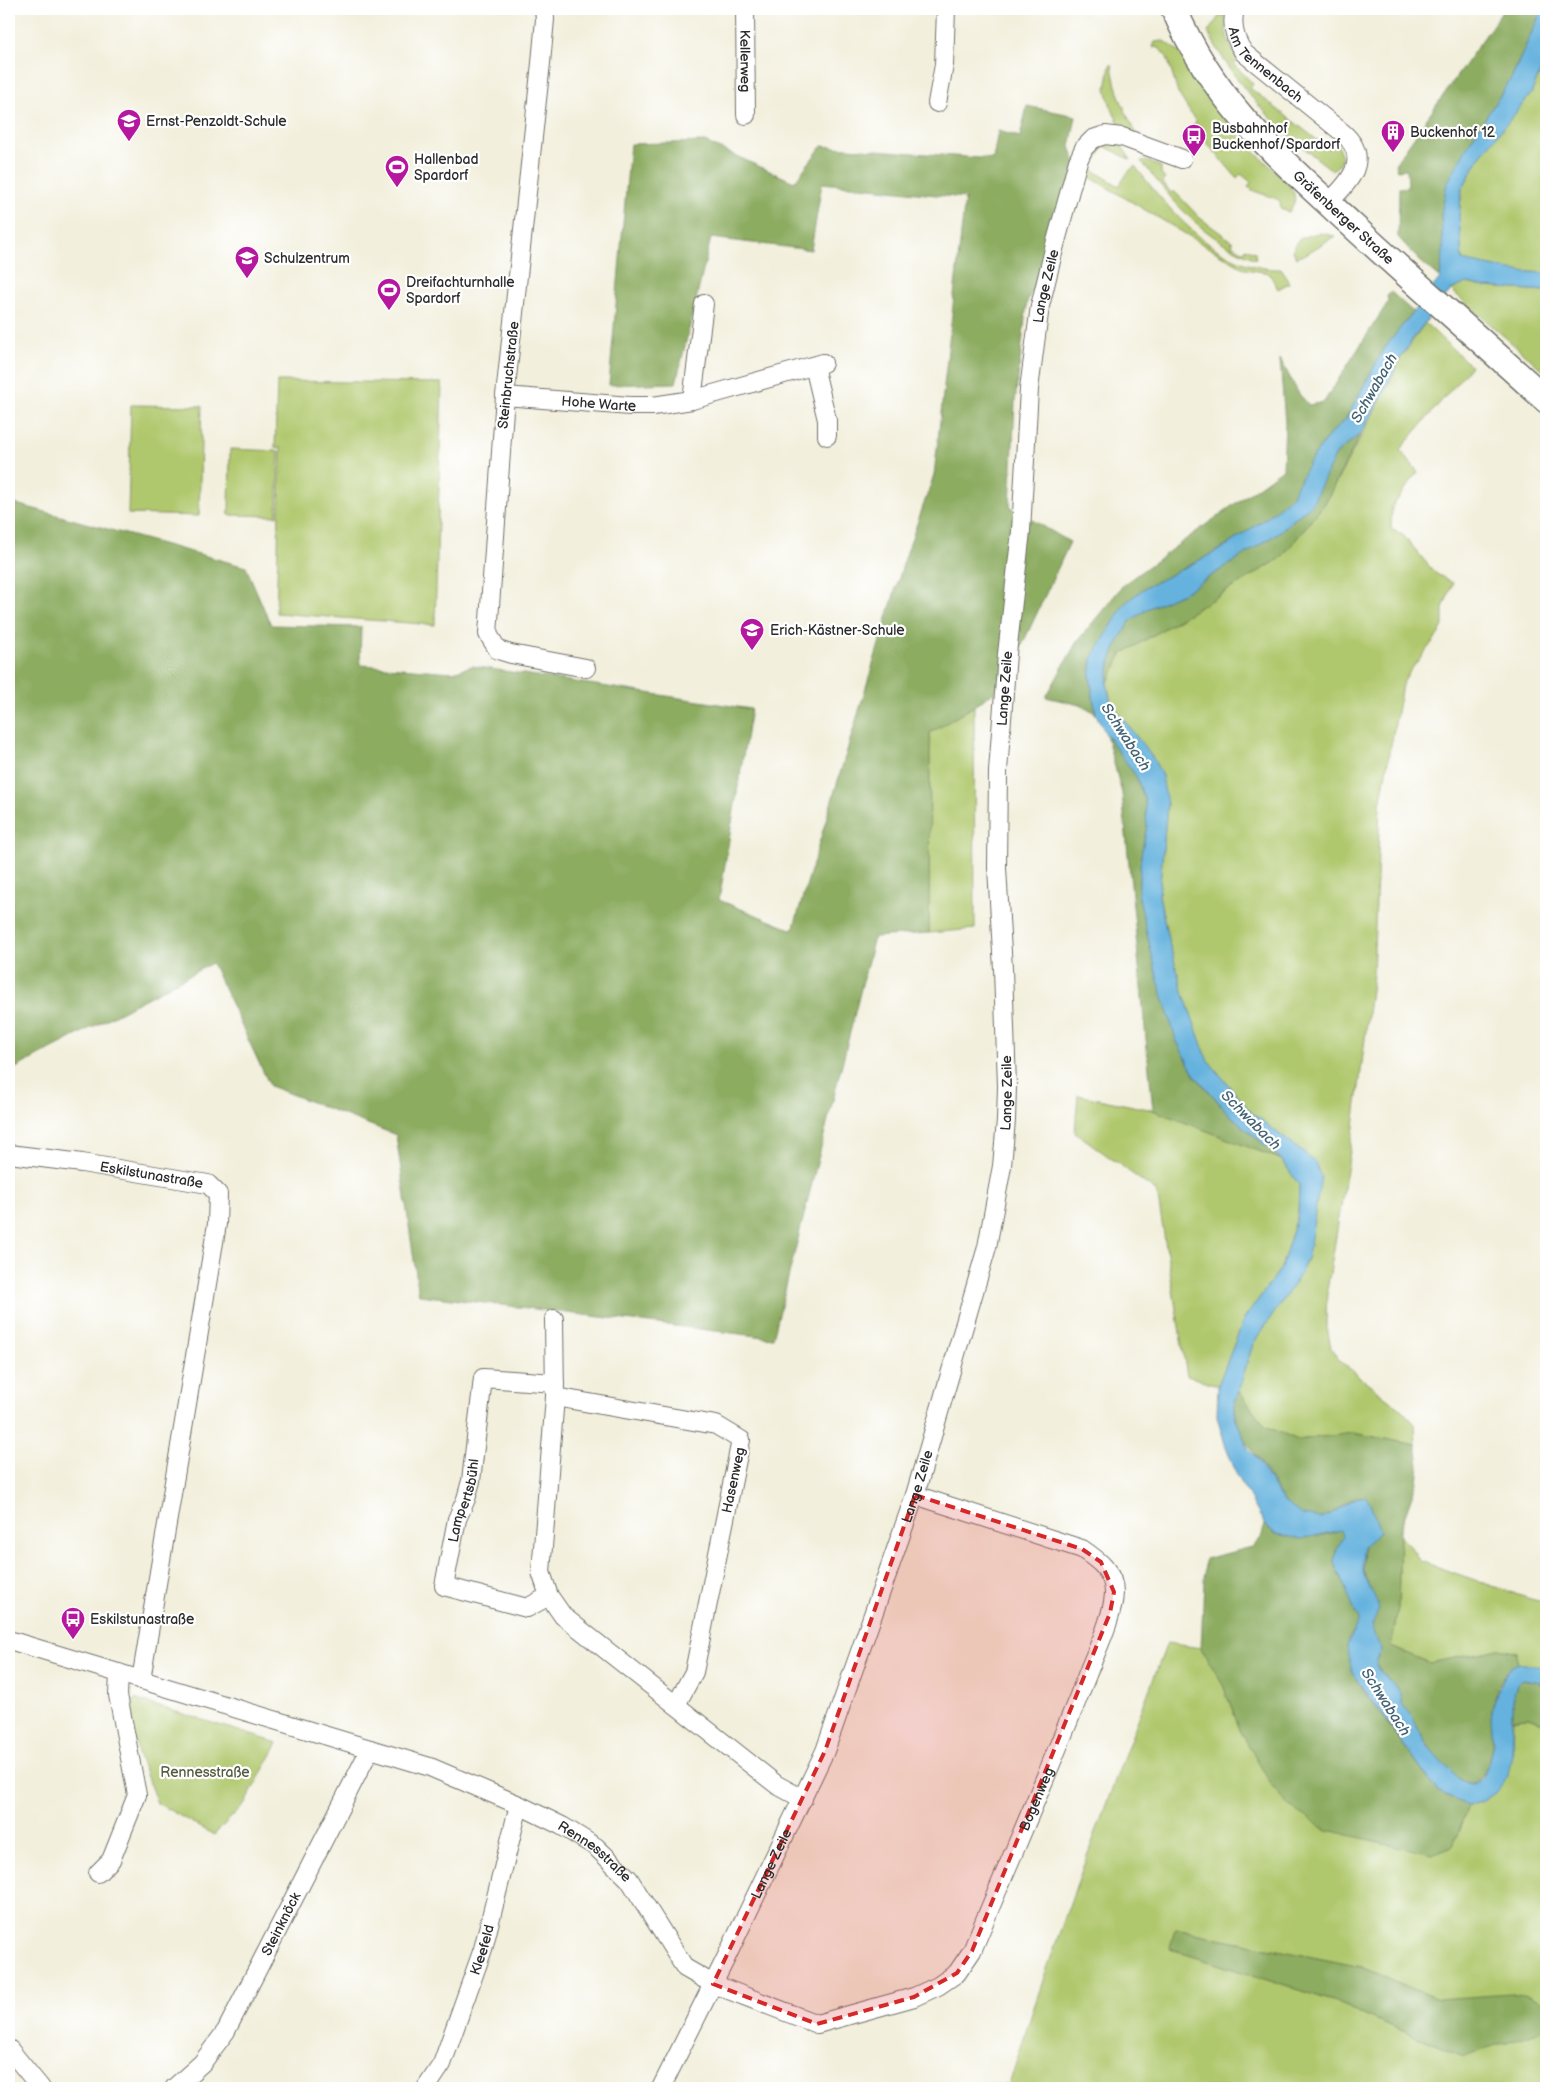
<svg xmlns="http://www.w3.org/2000/svg" width="1555" height="2097" viewBox="0 0 1555 2097" font-family="'Balsamiq Sans',sans-serif">
<style>
.green{fill:#b0c86d;stroke:#6e7a4c;fill-rule:evenodd}
.forest{fill:#8cac60;stroke:#5c6c46}
.water{fill:#65b2de;stroke:#486e84}
.lines{fill:none;stroke-linecap:round;stroke-linejoin:round}
.minor-casing{stroke:#717069;stroke-width:20}
.secondary-casing{stroke:#717069;stroke-width:28}
.minor{stroke:#fff;stroke-width:18}
.secondary{stroke:#fff;stroke-width:25}
.marked{fill:#d62828;fill-opacity:0.2;stroke:#d62828;stroke-width:4;stroke-dasharray:10 6;stroke-linejoin:round}
.labels{text-anchor:middle;stroke-width:4.5;stroke-linejoin:round;paint-order:stroke}
.street-label{font-size:14px;fill:#2b2b2b;stroke:#fff}
.poi-label{font-size:14px;fill:#2b2b2b;stroke:#fff;text-anchor:start}
.park-label{font-size:14px;fill:#535a3f;stroke:#fff}
.water-label{font-size:15px;font-style:italic;fill:#426173;stroke:#fff}
</style>
<rect width="100%" height="100%" fill="#fff"/>
<filter id="ink" filterUnits="userSpaceOnUse"><feTurbulence type="fractalNoise" baseFrequency=".02" numOctaves="2"/><feDisplacementMap in="SourceGraphic" scale="10" xChannelSelector="R" yChannelSelector="G"/><feConvolveMatrix kernelMatrix="1 2 1 2 8 2 1 2 1" color-interpolation-filters="sRGB"/></filter>
<filter id="wash" filterUnits="userSpaceOnUse"><feTurbulence type="fractalNoise" baseFrequency=".0096" numOctaves="4" result="noise"/><feDisplacementMap in="SourceGraphic" scale="20" xChannelSelector="R" yChannelSelector="G"/><feGaussianBlur stdDeviation="1.12" result="paint"/><feColorMatrix in="noise" values="0 0 0 0 0 0 0 0 0 0 0 0 0 0 0 0 0 1.4 0 .05"/><feComposite in="paint" operator="in"/></filter>
<g filter="url(#wash)">
<rect width="100%" height="100%" fill="#f2efdc"/>
<path class="green" d="M 1220,15 L 1225,15 C 1225,32 1228,45 1238,59 L 1234,64 L 1253,84 L 1250,88 L 1329,149 L 1336,140 L 1342,157 L 1339,165 L 1332,170 C 1279,130 1239,92 1208,32 Z
M 1163,41 C 1187,51 1197,81 1211,100 C 1223,117 1236,132 1250,147 C 1262,160 1286,178 1293,191 C 1297,200 1293,205 1289,212 L 1281,209 L 1280,201 L 1277,199 L 1254,191 L 1248,187 L 1251,182 L 1241,174 L 1237,178 L 1192,126 L 1196,122 L 1178,93 L 1167,57 L 1159,48 L 1153,47 L 1155,42 Z
M 1546,58 L 1546,273 L 1515,271 L 1462,260 L 1459,216 L 1462,189 L 1481,155 L 1531,94 Z
M 1110,65 L 1112,65 C 1115,91 1126,115 1139,138 L 1123,132 L 1111,107 L 1106,89 Z
M 1096,143 L 1120,143 L 1131,160 L 1104,146 L 1091,169 L 1119,186 L 1128,172 L 1135,166 C 1170,211 1218,271 1282,269 L 1289,283 L 1278,289 L 1269,273 L 1245,269 L 1231,261 L 1088,176 L 1087,178 L 1081,175 Z
M 1145,160 L 1161,167 L 1161,174 L 1165,179 L 1162,182 L 1171,193 L 1174,191 L 1200,218 L 1233,242 L 1232,245 L 1244,252 L 1246,248 L 1255,252 L 1256,259 C 1202,238 1176,205 1141,161 Z
M 1320,233 L 1335,236 L 1306,254 L 1296,258 L 1293,250 C 1295,237 1309,235 1320,233 Z
M 1466,283 L 1485,287 L 1546,291 L 1546,373 L 1451,290 Z
M 1425,323 L 1471,366 L 1400,450 L 1418,472 L 1392,507 L 1391,529 L 1403,535 L 1435,573 L 1453,583 L 1443,608 L 1443,626 L 1438,635 L 1410,671 L 1402,685 L 1380,805 L 1373,974 L 1354,1127 L 1327,1291 L 1326,1322 L 1331,1348 L 1340,1361 L 1401,1409 L 1415,1424 L 1416,1445 L 1353,1433 L 1298,1440 L 1265,1426 L 1238,1390 L 1253,1344 L 1300,1275 L 1308,1256 L 1315,1162 L 1251,1112 L 1207,1060 L 1184,995 L 1168,939 L 1159,895 L 1167,804 L 1125,723 L 1111,703 L 1107,684 L 1122,654 L 1281,558 L 1325,503 L 1381,399 L 1400,359 Z
M 277,381 L 442,383 L 435,625 L 276,613 L 281,448 L 275,448 Z
M 131,405 L 202,406 L 199,516 L 128,514 Z
M 230,449 L 279,451 L 277,516 L 229,515 Z
M 974,706 L 975,929 L 929,933 L 930,733 Z
M 1078,1095 L 1153,1110 L 1282,1160 L 1299,1185 L 1298,1214 L 1281,1268 L 1244,1320 L 1218,1385 L 1187,1376 L 1157,1192 L 1075,1132 Z
M 1400,1536 L 1410,1546 L 1420,1561 L 1527,1598 L 1546,1603 L 1546,1667 L 1517,1663 L 1517,1653 L 1499,1649 L 1430,1663 L 1391,1647 L 1398,1608 Z
M 1167,1643 L 1201,1648 L 1223,1685 L 1241,1732 L 1453,1846 L 1468,1806 L 1483,1801 L 1512,1754 L 1513,1719 L 1529,1718 L 1546,1724 L 1546,2088 L 970,2088 L 968,2084 L 1009,2085 C 1055,1935 1112,1789 1167,1643 ZM 1175,1929 L 1361,1967 L 1437,1999 L 1461,2056 L 1333,2001 L 1170,1949 Z
M 134,1699 L 278,1743 L 245,1803 L 214,1835 L 157,1803 L 138,1754 L 129,1707 Z"/>
<path class="forest" d="M 1504,9 L 1542,9 L 1512,77 L 1471,140 L 1441,214 L 1443,252 L 1440,278 L 1419,260 L 1398,237 L 1399,188 L 1408,187 L 1407,169 L 1397,170 L 1395,164 Z
M 1027,106 L 1076,116 L 1070,147 L 1081,175 L 1027,302 L 1015,402 L 1010,507 L 1070,542 L 1003,686 L 974,706 L 930,733 L 929,933 L 874,937 L 773,1338 L 419,1295 L 396,1135 L 270,1086 L 212,963 L 10,1071 L 9,1090 L 9,502 L 246,567 L 271,625 L 361,627 L 360,665 L 453,672 L 472,666 L 751,709 L 719,900 L 793,930 L 904,561 L 934,475 L 965,198 L 822,183 L 811,250 L 711,238 L 676,383 L 609,385 L 630,144 L 705,142 L 794,182 L 822,146 L 993,159 L 998,131 L 1020,137 Z
M 1391,292 L 1413,312 L 1383,350 L 1346,419 L 1330,434 L 1309,463 L 1291,497 L 1269,516 L 1223,548 L 1143,589 L 1092,659 L 1090,678 L 1096,714 L 1084,706 L 1046,697 L 1076,643 L 1124,584 L 1283,469 L 1285,423 L 1280,359 L 1299,394 L 1309,405 L 1324,402 L 1388,302 L 1387,296 Z
M 1361,433 L 1325,503 L 1281,558 L 1122,654 L 1107,684 L 1110,662 L 1118,642 L 1130,621 L 1147,609 L 1187,591 L 1277,534 L 1312,504 L 1336,454 Z
M 1106,734 L 1136,776 L 1145,800 L 1147,826 L 1141,855 L 1138,894 L 1157,977 L 1194,1075 L 1230,1115 L 1282,1160 L 1153,1110 L 1122,793 Z
M 1238,1390 L 1265,1426 L 1298,1440 L 1353,1433 L 1416,1445 L 1419,1465 L 1417,1481 L 1400,1529 L 1398,1608 L 1391,1647 L 1430,1663 L 1499,1649 L 1517,1653 L 1517,1663 C 1503,1671 1496,1689 1493,1704 C 1490,1717 1493,1729 1492,1742 C 1492,1751 1489,1760 1486,1768 C 1476,1797 1456,1778 1441,1763 C 1424,1745 1417,1722 1401,1703 C 1402,1683 1382,1680 1376,1663 L 1379,1657 L 1372,1625 L 1368,1584 L 1363,1570 L 1364,1546 L 1379,1532 L 1370,1503 L 1366,1497 C 1362,1497 1358,1497 1355,1498 C 1342,1503 1332,1518 1318,1518 C 1281,1517 1274,1480 1256,1456 C 1246,1443 1236,1426 1235,1408 C 1234,1402 1237,1396 1238,1390 Z
M 1265,1525 L 1276,1534 L 1319,1536 L 1341,1530 L 1344,1537 L 1336,1551 L 1338,1573 L 1355,1608 L 1359,1620 L 1356,1630 L 1349,1638 L 1353,1672 L 1358,1682 L 1437,1792 L 1468,1806 L 1453,1846 L 1431,1854 L 1327,1830 L 1289,1807 L 1270,1783 L 1241,1732 L 1223,1685 L 1201,1648 L 1205,1559 L 1252,1547 L 1261,1538 Z
M 1522,1680 L 1546,1684 L 1546,1724 L 1529,1718 L 1513,1719 C 1511,1706 1511,1689 1522,1680 Z
M 1175,1929 L 1361,1967 L 1437,1999 L 1526,1993 L 1545,2004 L 1545,2030 L 1461,2056 L 1333,2001 L 1170,1949 Z"/>
<path class="water" d="M 1542,9 L 1546,9 L 1546,58 L 1531,94 L 1481,155 L 1462,189 L 1459,216 L 1462,260 L 1515,271 L 1546,273 L 1546,291 L 1485,287 L 1467,283 L 1451,290 L 1416,334 L 1400,359 L 1381,399 L 1361,433 L 1336,454 L 1312,504 L 1277,534 L 1187,591 L 1147,609 L 1130,621 L 1118,642 L 1110,662 L 1107,684 L 1111,703 L 1153,758 L 1162,776 L 1167,804 L 1159,895 L 1168,939 L 1184,995 L 1207,1059 L 1251,1112 L 1315,1162 L 1321,1177 L 1308,1256 L 1300,1275 L 1253,1344 L 1234,1406 L 1236,1419 L 1249,1450 L 1256,1457 L 1274,1488 L 1285,1503 L 1303,1515 L 1320,1518 L 1331,1514 L 1355,1498 L 1366,1496 L 1370,1503 L 1380,1532 L 1364,1546 C 1363,1553 1361,1562 1363,1570 C 1367,1594 1387,1599 1372,1625 C 1374,1633 1379,1643 1380,1651 C 1380,1658 1373,1662 1378,1669 C 1387,1682 1402,1686 1401,1703 L 1412,1716 L 1426,1745 L 1442,1763 L 1459,1779 L 1470,1784 L 1477,1783 L 1483,1778 L 1488,1763 L 1493,1744 L 1491,1717 L 1493,1702 L 1508,1668 L 1517,1663 L 1546,1667 L 1546,1684 L 1523,1680 L 1517,1684 L 1512,1700 L 1512,1754 L 1508,1775 L 1498,1791 L 1483,1801 L 1468,1806 L 1437,1792 L 1353,1673 L 1348,1657 L 1347,1646 L 1359,1620 L 1334,1562 L 1336,1551 L 1343,1537 L 1341,1530 L 1301,1539 L 1276,1534 L 1265,1525 L 1237,1475 L 1225,1444 L 1217,1416 L 1218,1385 L 1244,1319 L 1281,1268 L 1298,1214 L 1299,1185 L 1282,1160 L 1230,1115 L 1194,1074 L 1176,1040 L 1157,977 L 1138,894 L 1141,855 L 1147,826 L 1145,800 L 1136,776 L 1106,734 L 1096,714 L 1090,678 L 1092,659 L 1124,604 L 1143,589 L 1223,548 L 1269,516 L 1291,497 L 1309,463 L 1330,434 L 1346,419 L 1383,350 L 1440,278 L 1443,252 L 1441,214 L 1447,183 L 1471,140 L 1512,77 Z"/>
</g>
<g filter="url(#ink)">
<g class="lines">
<defs>
<g id="minor">
<path d="M 544,9 L 545,19 L 541,63 L 505,396 L 488,634 L 498,650 L 511,654 L 586,668"/>
<path id="s1" d="M 745,9 L 746,115"/>
<path id="s2" d="M 1235,9 C 1231,25 1234,39 1244,53 L 1343,133 C 1372,159 1349,183 1328,203"/>
<path d="M 937,103 L 944,65 L 946,9"/>
<path d="M 814,366 L 827,420 L 827,436"/>
<path id="s3" d="M 505,396 L 630,406 L 653,406 L 692,400 L 823,363"/>
<path d="M 692,400 L 704,304"/>
<path id="s4" d="M 9,1154 L 82,1163 L 208,1184 L 218,1194 L 217,1224 L 141,1680"/>
<path d="M 554,1319 L 555,1397 L 541,1572 L 549,1596 L 563,1616 L 777,1785 L 803,1799"/>
<path d="M 555,1397 L 716,1425 L 741,1440 L 694,1672 L 676,1705"/>
<path id="s5" d="M 549,1596 L 527,1608 L 444,1586 L 457,1519 L 466,1499 L 471,1481 L 483,1378 L 555,1383"/>
<path id="s6" d="M 9,1640 L 430,1767 L 519,1805 L 562,1826 L 596,1847 L 629,1879 L 685,1968 L 713,1984 L 817,2024 L 914,1997 L 938,1986 L 957,1973 L 972,1951 C 1010,1859 1051,1768 1087,1675 C 1096,1651 1113,1618 1114,1593 C 1114,1571 1098,1560 1082,1549 L 915,1495"/>
<path d="M 98,1873 L 111,1860 L 137,1795 L 118,1695 L 119,1673"/>
<path d="M 9,2049 L 41,2088"/>
<path id="s7" d="M 174,2088 L 202,2063 L 226,2031 L 370,1749"/>
<path id="s8" d="M 426,2088 L 442,2064 L 483,1949 L 519,1805"/>
<path id="s9" d="M 661,2088 L 724,1962 L 825,1751 L 915,1495 L 987,1247 L 1002,1166 L 1006,1120 L 1007,1086 L 1003,969 L 997,868 L 998,771 L 1007,654 L 1021,531 L 1029,389 L 1040,306 L 1055,245 L 1078,161 L 1084,148 L 1093,139 L 1105,135 L 1122,137 L 1182,159"/>
</g>
<g id="secondary">
<path id="s10" d="M 1174,9 C 1215,104 1278,157 1352,225 C 1416,284 1482,341 1546,400"/>
</g>
</defs>
<use href="#minor" class="minor-casing"/>
<use href="#secondary" class="secondary-casing"/>
<use href="#minor" class="minor"/>
<use href="#secondary" class="secondary"/>
</g>
</g>
<path class="marked" d="M 915,1495 L 1082,1549 L 1101,1562 L 1114,1592 L 1110,1613 L 972,1951 L 957,1973 L 914,1997 L 817,2024 L 713,1984 L 825,1751 Z"/>
<defs>
<symbol id="school-pin" viewBox="-11 -11 22 30"><path d="M0 17L-7.5 6A9.5 9.5 0 1 1 7.5 6Z" fill="#b5179e" stroke="#fff"/><path d="M0-5L7-2L0 1L-7-2ZM-4 1L0 2.5L4 1V4Q0 6-4 4Z" fill="#fff"/></symbol>
<symbol id="building-pin" viewBox="-11 -11 22 30"><path d="M0 17L-7.5 6A9.5 9.5 0 1 1 7.5 6Z" fill="#b5179e" stroke="#fff"/><path d="M-4-6H4V6H1V3H-1V6H-4ZM-2.5-4.3h1.7v1.8h-1.7ZM.8-4.3h1.7v1.8H.8ZM-2.5-1h1.7V.8h-1.7ZM.8-1h1.7V.8H.8Z" fill="#fff"/></symbol>
<symbol id="bus-pin" viewBox="-11 -11 22 30"><path d="M0 17L-7.5 6A9.5 9.5 0 1 1 7.5 6Z" fill="#b5179e" stroke="#fff"/><path d="M-5-6H5V4H4V6H2V4H-2V6H-4V4H-5ZM-3.5-4V0h7V-4ZM-3.5 1.2v1.5H-2V1.2ZM2 1.2v1.5H3.5V1.2Z" fill="#fff"/></symbol>
<symbol id="stadium-pin" viewBox="-11 -11 22 30"><path d="M0 17L-7.5 6A9.5 9.5 0 1 1 7.5 6Z" fill="#b5179e" stroke="#fff"/><path d="M0-5a6.5 5 0 1 0 0 10a6.5 5 0 1 0 0-10ZM-3.5-1.8h7v3.6h-7Z" fill="#fff"/></symbol>
</defs>
<g fill-rule="evenodd">
<use href="#school-pin" x="115" y="107" width="28" height="38"/>
<use href="#building-pin" x="1379" y="118" width="28" height="38"/>
<use href="#bus-pin" x="1180" y="122" width="28" height="38"/>
<use href="#stadium-pin" x="383" y="153" width="28" height="38"/>
<use href="#school-pin" x="233" y="244" width="28" height="38"/>
<use href="#stadium-pin" x="375" y="276" width="28" height="38"/>
<use href="#school-pin" x="738" y="616" width="28" height="38"/>
<use href="#bus-pin" x="59" y="1605" width="28" height="38"/>
</g>
<g class="labels">
<g class="street-label">
<text dy="5" stroke="none"><textPath href="#s1" startOffset="52">Kellerweg</textPath></text>
<text dy="5" stroke="none"><textPath href="#s2" startOffset="69">Am Tennenbach</textPath></text>
<text dy="5" stroke="none"><textPath href="#s10" startOffset="271">Gräfenberger Straße</textPath></text>
<text dy="5" stroke="none"><textPath href="#s9" startOffset="1870">Lange Zeile</textPath></text>
<text transform="translate(508 375) rotate(-84)" y="5">Steinbruchstraße</text>
<text dy="5" stroke="none"><textPath href="#s3" startOffset="94">Hohe Warte</textPath></text>
<text dy="5" stroke="none"><textPath href="#s9" startOffset="1465">Lange Zeile</textPath></text>
<text dy="5" stroke="none"><textPath href="#s9" startOffset="1060">Lange Zeile</textPath></text>
<text dy="5" stroke="none"><textPath href="#s4" startOffset="144">Eskilstunastraße</textPath></text>
<text transform="translate(733 1480) rotate(-78)" y="5">Hasenweg</text>
<text dy="5" stroke="none"><textPath href="#s9" startOffset="655">Lange Zeile</textPath></text>
<text dy="5" stroke="none"><textPath href="#s5" startOffset="199">Lampertsbühl</textPath></text>
<text dy="5" stroke="none"><textPath href="#s6" startOffset="1261">Bogenweg</textPath></text>
<text dy="5" stroke="none"><textPath href="#s6" startOffset="626">Rennesstraße</textPath></text>
<text dy="5" stroke="none"><textPath href="#s9" startOffset="250">Lange Zeile</textPath></text>
<text dy="5" stroke="none"><textPath href="#s7" startOffset="198">Steinknöck</textPath></text>
<text dy="5" stroke="none"><textPath href="#s8" startOffset="150">Kleefeld</textPath></text>
</g>
<g class="poi-label">
<text x="146" y="126">Ernst-Penzoldt-Schule</text>
<text x="1212" y="133">Busbahnhof<tspan x="1212" dy="16">Buckenhof/Spardorf</tspan></text>
<text x="1410" y="137">Buckenhof 12</text>
<text x="414" y="164">Hallenbad<tspan x="414" dy="16">Spardorf</tspan></text>
<text x="264" y="263">Schulzentrum</text>
<text x="406" y="287">Dreifachturnhalle<tspan x="406" dy="16">Spardorf</tspan></text>
<text x="770" y="635">Erich-Kästner-Schule</text>
<text x="90" y="1624">Eskilstunastraße</text>
</g>
<g class="park-label">
<text x="205" y="1777">Rennesstraße</text>
</g>
<g class="water-label">
<text transform="translate(1374 388) rotate(-60)" y="5">Schwabach</text>
<text transform="translate(1126 737) rotate(57)" y="5">Schwabach</text>
<text transform="translate(1251 1120) rotate(45)" y="5">Schwabach</text>
<text transform="translate(1386 1702) rotate(57)" y="5">Schwabach</text>
</g>
</g>
<rect width="1555" height="2097" fill="none" stroke="#fff" stroke-width="30"/>
</svg>
